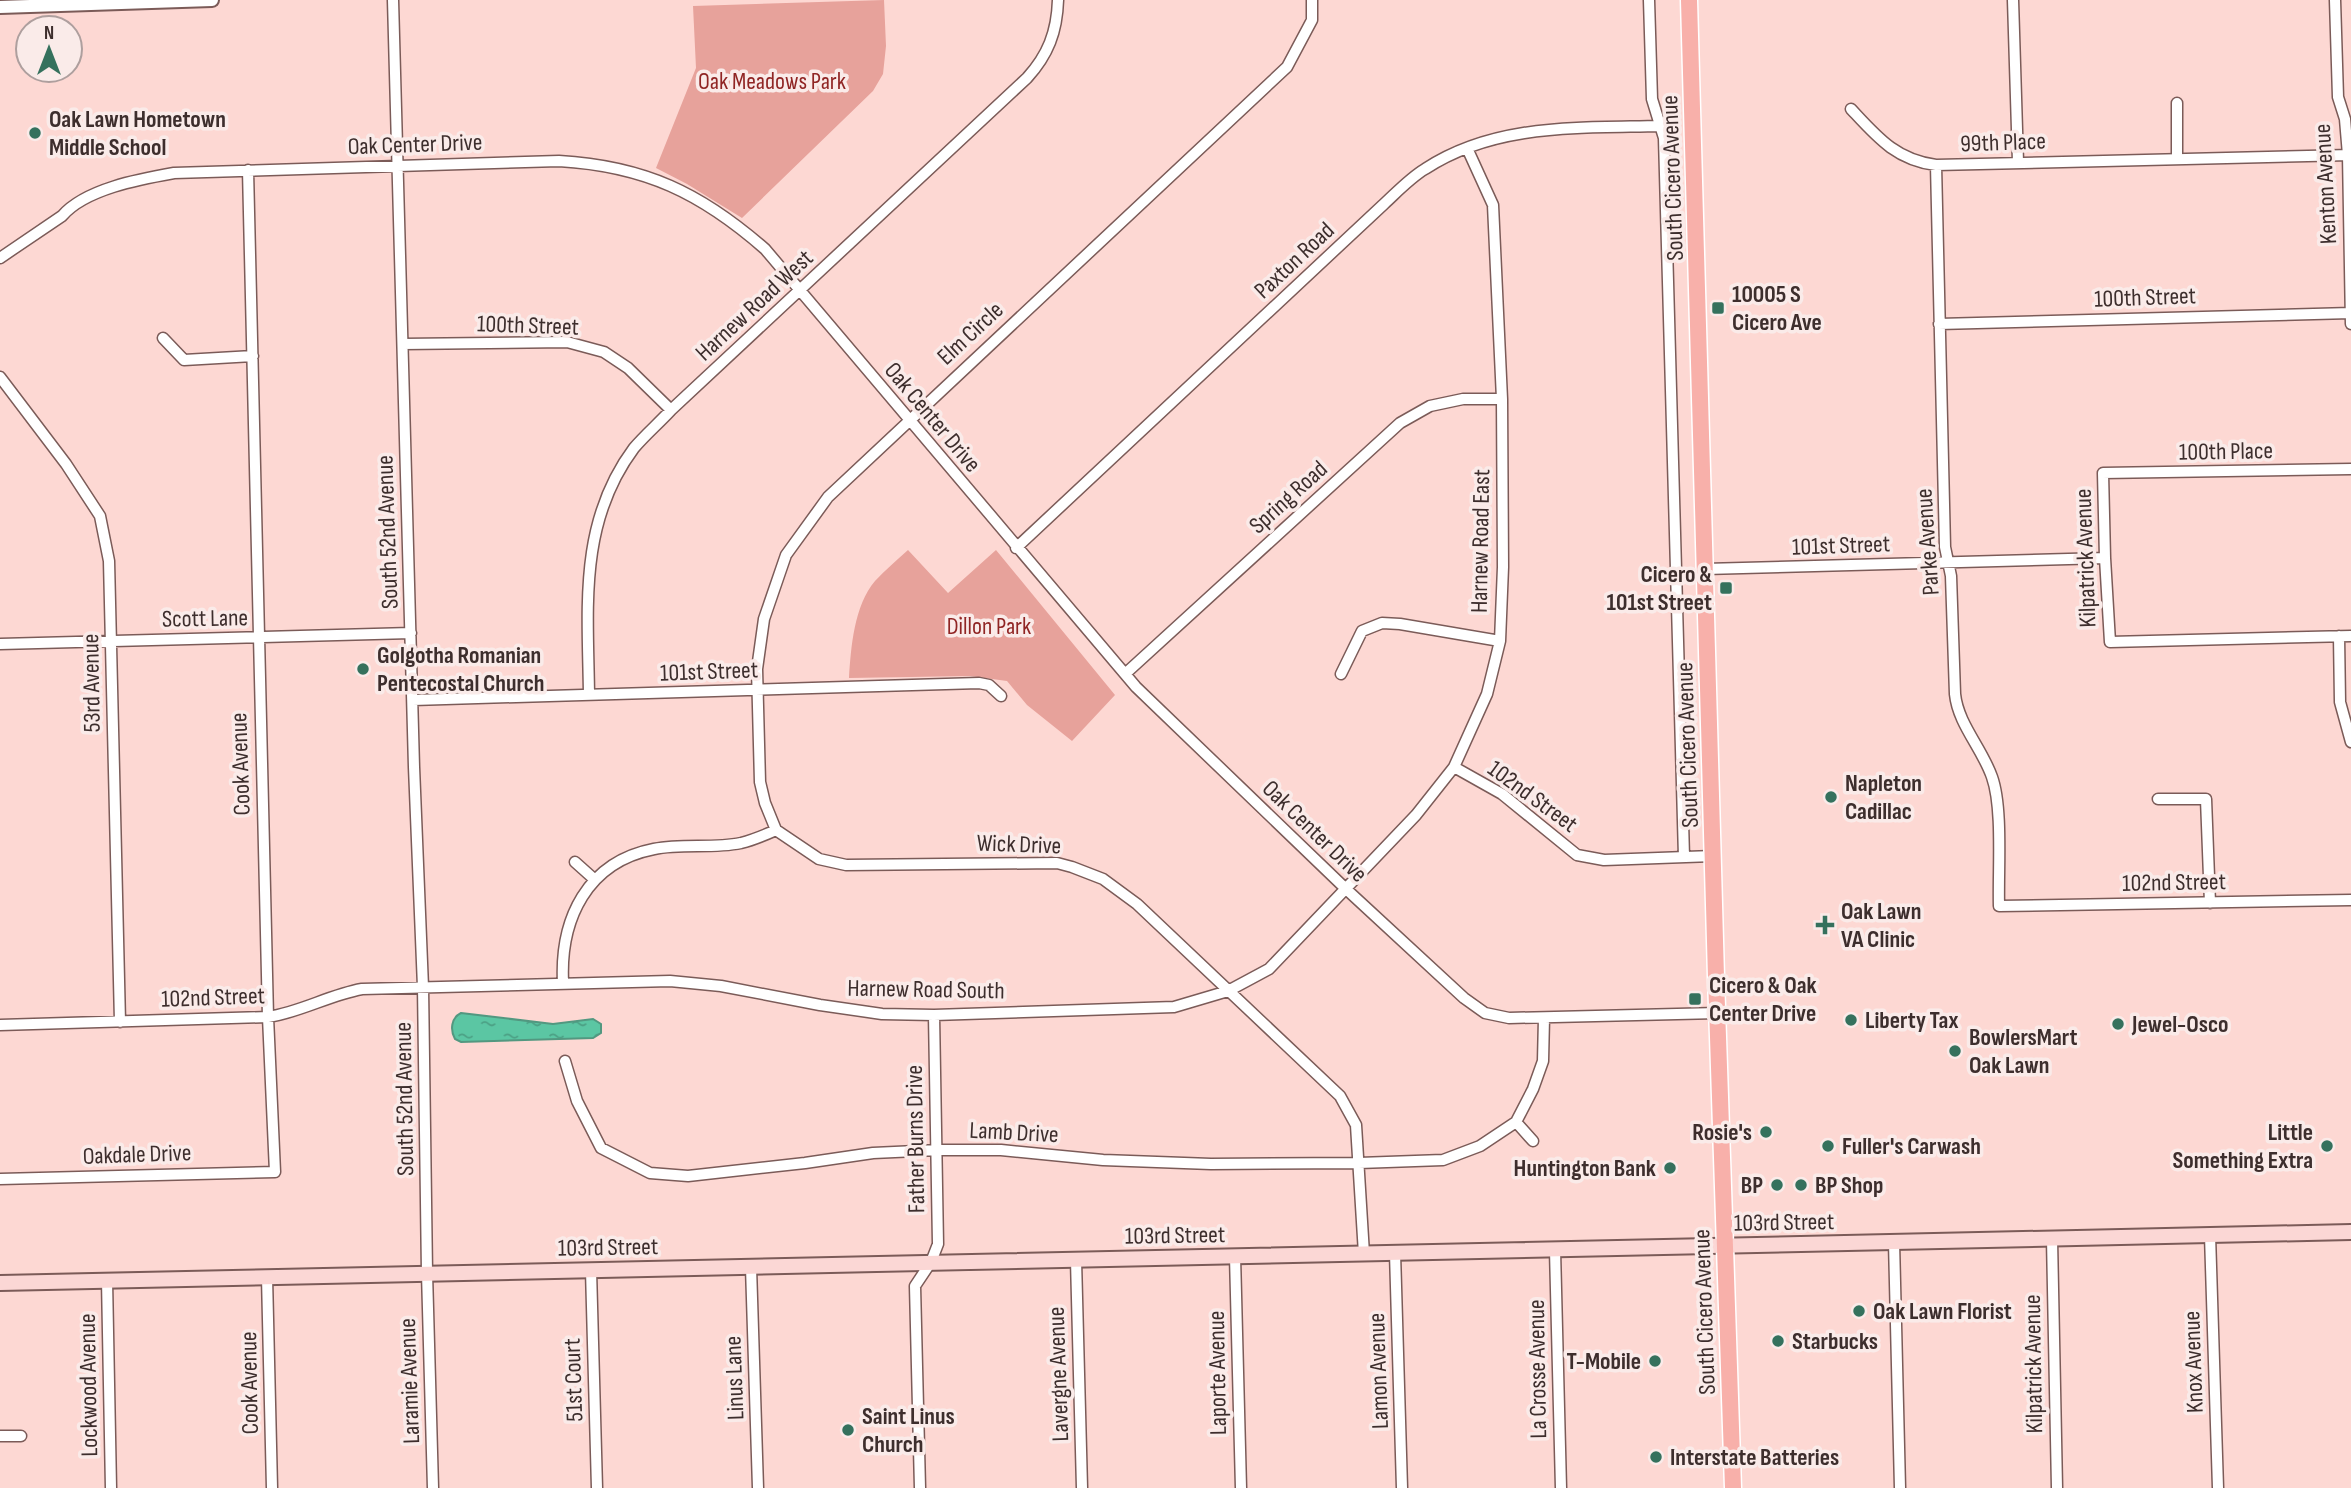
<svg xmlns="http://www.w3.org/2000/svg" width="2351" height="1488" viewBox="0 0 2351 1488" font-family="'Sofia Sans Condensed',sans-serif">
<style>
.park{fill:#e7a29b}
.water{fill:url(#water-ripples);stroke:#529880;stroke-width:2}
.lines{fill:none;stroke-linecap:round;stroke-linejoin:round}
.minor-casing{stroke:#7b5b58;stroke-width:13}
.tertiary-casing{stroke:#7b5b58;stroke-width:16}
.secondary-casing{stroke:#7b5b58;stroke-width:18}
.primary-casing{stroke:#fff;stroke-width:19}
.minor{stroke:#fff;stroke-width:10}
.tertiary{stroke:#fff;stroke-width:12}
.secondary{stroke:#fbd7d5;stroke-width:14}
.primary{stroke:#f8b0aa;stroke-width:16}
.poi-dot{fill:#35715d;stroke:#faebe9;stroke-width:2.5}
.labels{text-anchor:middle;stroke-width:7;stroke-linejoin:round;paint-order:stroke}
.park-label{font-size:24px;fill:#902524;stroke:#faebe9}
.poi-label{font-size:24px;font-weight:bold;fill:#3d2e2d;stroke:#faebe9;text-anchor:start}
.street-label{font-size:24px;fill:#3d2e2d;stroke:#faebe9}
</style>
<defs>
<pattern id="water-ripples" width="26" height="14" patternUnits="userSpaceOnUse" patternTransform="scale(1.75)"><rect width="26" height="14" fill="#5bc6a3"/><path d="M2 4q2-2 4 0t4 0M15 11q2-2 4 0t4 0" fill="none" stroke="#4ca185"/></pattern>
</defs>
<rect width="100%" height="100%" fill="#fdd8d3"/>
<path class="park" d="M 884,0 L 886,46 L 883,74 L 873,91 L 742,218 L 687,184 L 656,168 L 696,68 L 693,6 Z
M 908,550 L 948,593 L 996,550 L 1115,695 L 1072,741 L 1027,705 L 1007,681 L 970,676 L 849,678 C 851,647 854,606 875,581 C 885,570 897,560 908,550 Z"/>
<path class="water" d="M 461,1013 L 553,1024 L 593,1019 L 601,1024 L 601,1033 L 593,1038 L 461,1042 L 455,1039 C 450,1030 451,1018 461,1013 Z"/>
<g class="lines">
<defs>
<path id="minor" d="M 393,0 L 414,767 L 423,987 L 427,1273 L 433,1488
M 1649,0 L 1652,99 L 1664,138 L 1684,857
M 2013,0 L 2018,162
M 2335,0 L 2338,97 L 2345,119 L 2348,155 L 2351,324
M 2177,103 L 2177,159
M 1851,109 C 1877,137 1896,160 1936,165 L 2351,155
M 1936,165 L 1945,547 L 1951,576 L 1955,694 C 1958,724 1982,748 1992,777 C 2003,808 1998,870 1999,906 L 2351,900
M 0,258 L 62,216 C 85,189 140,179 174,173 L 559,161 C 645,166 701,193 765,249 L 1136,687 L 1346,889 L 1464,998 L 1485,1013 L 1509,1018 L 1718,1013
M 1939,324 L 2351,313
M 163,338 L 184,360 L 253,356
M 403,344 L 567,342 L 604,352 L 628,368 L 671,410
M 0,377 L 66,464 L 100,516 L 109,561 L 120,1022
M 2351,469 L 2103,473 L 2105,558 L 2110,642 L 2351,636
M 1016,548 L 1384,204 C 1397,192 1410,178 1425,169 C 1495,123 1579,128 1660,126
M 1705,569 L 2105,558
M 2339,636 L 2340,702 L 2351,742
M 0,644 L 411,633
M 1125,674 L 1400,423 L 1430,406 L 1463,399 L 1502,399
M 1341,674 L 1362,631 L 1382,623 L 1400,624 L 1500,641
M 589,695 C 588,608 578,523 634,448 C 645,435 659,423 671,410 L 1027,78 C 1048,55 1057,32 1058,0
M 413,700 L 979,683 L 989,685 L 1001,696
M 1454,767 L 1502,794 L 1577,855 L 1604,860 L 1713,856
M 2158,799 L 2206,799 L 2210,903
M 776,830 L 765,803 L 760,782 L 757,669 L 764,619 L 786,555 L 828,497 L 1287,67 L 1312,20 L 1312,0
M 575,862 L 594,879
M 563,982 C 560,919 587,862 654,849 C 683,843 712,849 741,843 C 753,840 765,835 776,830 L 819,859 L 846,865 L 1057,863 L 1072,867 L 1103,879 L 1137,904 L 1340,1096 L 1356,1125 L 1364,1254
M 0,1025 L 268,1017 C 301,1012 329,995 362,989 L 670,981 L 721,986 L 820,1005 L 882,1014 L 934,1015 L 1174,1007 L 1228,991 L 1269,969 L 1416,815 L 1454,767 L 1487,694 L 1500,641 L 1503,567 L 1502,399 L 1493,205 L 1467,148
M 565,1061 L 577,1101 L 601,1148 L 650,1173 L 688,1176 L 805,1163 L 873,1153 L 938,1150 L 1001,1150 L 1103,1160 L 1211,1164 L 1359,1163 L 1443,1160 L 1480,1146 L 1516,1122 L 1533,1089 L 1543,1061 L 1544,1018
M 1516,1122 L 1533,1141
M 0,1179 L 275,1172 L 268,1017 L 248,170
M 2210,1235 L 2218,1488
M 2052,1239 L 2057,1488
M 1894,1242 L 1900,1488
M 1555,1250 L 1561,1488
M 1395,1253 L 1402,1488
M 1235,1256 L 1241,1488
M 1076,1260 L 1082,1488
M 751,1267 L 758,1488
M 591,1270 L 597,1488
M 267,1277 L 272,1488
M 107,1280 L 111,1488
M 0,1436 L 21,1436
M 920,1488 L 915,1286 L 931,1262 L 938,1244 L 934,1015"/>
<path id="tertiary" d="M 0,7 L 212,0"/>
<path id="secondary" d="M 0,1283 L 2351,1232"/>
<path id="primary" d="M 1689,0 L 1716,977 L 1733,1488"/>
</defs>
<use href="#minor" class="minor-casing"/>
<use href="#tertiary" class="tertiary-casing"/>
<use href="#secondary" class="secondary-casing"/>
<use href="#primary" class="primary-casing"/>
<use href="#minor" class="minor"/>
<use href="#tertiary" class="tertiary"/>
<use href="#secondary" class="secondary"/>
<use href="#primary" class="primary"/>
</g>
<g class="poi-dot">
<circle cx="35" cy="133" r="7"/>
<rect x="1711" y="301" width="14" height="14" rx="3.5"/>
<rect x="1719" y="581" width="14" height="14" rx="3.5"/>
<circle cx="363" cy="669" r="7"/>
<circle cx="1831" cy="797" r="7"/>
<path d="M1821.5 914.5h7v7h7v7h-7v7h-7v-7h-7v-7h7z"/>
<rect x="1688" y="992" width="14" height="14" rx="3.5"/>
<circle cx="1851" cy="1020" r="7"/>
<circle cx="2118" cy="1024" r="7"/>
<circle cx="1955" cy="1051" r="7"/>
<circle cx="1766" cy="1132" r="7"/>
<circle cx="1828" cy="1146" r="7"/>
<circle cx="2327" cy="1146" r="7"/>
<circle cx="1670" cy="1168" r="7"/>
<circle cx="1777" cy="1185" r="7"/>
<circle cx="1801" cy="1185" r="7"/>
<circle cx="1859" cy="1311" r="7"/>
<circle cx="1778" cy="1341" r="7"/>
<circle cx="1655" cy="1361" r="7"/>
<circle cx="848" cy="1430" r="7"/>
<circle cx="1656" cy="1457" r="7"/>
</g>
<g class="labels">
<g class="park-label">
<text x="772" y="89">Oak Meadows Park</text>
<text x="989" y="634">Dillon Park</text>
</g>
<g class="poi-label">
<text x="49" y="127">Oak Lawn Hometown<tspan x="49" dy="28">Middle School</tspan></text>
<text x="1732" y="302">10005 S<tspan x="1732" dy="28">Cicero Ave</tspan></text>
<text x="1712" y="582" text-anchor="end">Cicero &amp;<tspan x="1712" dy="28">101st Street</tspan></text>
<text x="377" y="663">Golgotha Romanian<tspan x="377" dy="28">Pentecostal Church</tspan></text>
<text x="1845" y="791">Napleton<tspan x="1845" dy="28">Cadillac</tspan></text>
<text x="1841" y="919">Oak Lawn<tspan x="1841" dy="28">VA Clinic</tspan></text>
<text x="1709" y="993">Cicero &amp; Oak<tspan x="1709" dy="28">Center Drive</tspan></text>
<text x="1865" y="1028">Liberty Tax</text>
<text x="2132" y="1032">Jewel-Osco</text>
<text x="1969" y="1045">BowlersMart<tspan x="1969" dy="28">Oak Lawn</tspan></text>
<text x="1752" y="1140" text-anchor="end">Rosie's</text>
<text x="2313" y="1140" text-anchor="end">Little<tspan x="2313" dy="28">Something Extra</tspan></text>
<text x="1842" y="1154">Fuller's Carwash</text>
<text x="1656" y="1176" text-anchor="end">Huntington Bank</text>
<text x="1763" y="1193" text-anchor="end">BP</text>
<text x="1815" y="1193">BP Shop</text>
<text x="1873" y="1319">Oak Lawn Florist</text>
<text x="1792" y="1349">Starbucks</text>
<text x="1641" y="1369" text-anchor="end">T-Mobile</text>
<text x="862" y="1424">Saint Linus<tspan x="862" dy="28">Church</tspan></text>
<text x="1670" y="1465">Interstate Batteries</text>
</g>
<g class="street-label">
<text transform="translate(2003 142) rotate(-2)" y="8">99th Place</text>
<text transform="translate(415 144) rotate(-2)" y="8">Oak Center Drive</text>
<text transform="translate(1672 178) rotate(-92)" y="8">South Cicero Avenue</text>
<text transform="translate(2325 184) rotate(-93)" y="8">Kenton Avenue</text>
<text transform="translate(1294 260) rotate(-43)" y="8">Paxton Road</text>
<text transform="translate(2145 297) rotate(-2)" y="8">100th Street</text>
<text transform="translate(754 305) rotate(-43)" y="8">Harnew Road West</text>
<text transform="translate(528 325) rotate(2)" y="8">100th Street</text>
<text transform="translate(970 333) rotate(-43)" y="8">Elm Circle</text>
<text transform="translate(933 417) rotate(50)" y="8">Oak Center Drive</text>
<text transform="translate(2226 451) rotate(-1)" y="8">100th Place</text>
<text transform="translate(1288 497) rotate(-42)" y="8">Spring Road</text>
<text transform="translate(387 532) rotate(-92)" y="8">South 52nd Avenue</text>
<text transform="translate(1480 541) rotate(-89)" y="8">Harnew Road East</text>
<text transform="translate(1927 542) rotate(-94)" y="8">Parke Avenue</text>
<text transform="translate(1841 545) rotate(-2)" y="8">101st Street</text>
<text transform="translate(2085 558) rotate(-92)" y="8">Kilpatrick Avenue</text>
<text transform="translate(205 618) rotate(-1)" y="8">Scott Lane</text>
<text transform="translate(709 671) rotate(-2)" y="8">101st Street</text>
<text transform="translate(91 683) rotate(-91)" y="8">53rd Avenue</text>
<text transform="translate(1687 745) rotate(-92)" y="8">South Cicero Avenue</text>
<text transform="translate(240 764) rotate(-92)" y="8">Cook Avenue</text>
<text transform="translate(1533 796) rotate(36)" y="8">102nd Street</text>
<text transform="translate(1315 831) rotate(44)" y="8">Oak Center Drive</text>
<text transform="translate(1019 844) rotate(2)" y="8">Wick Drive</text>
<text transform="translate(2174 882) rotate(-1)" y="8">102nd Street</text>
<text transform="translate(926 989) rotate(1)" y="8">Harnew Road South</text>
<text transform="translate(213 997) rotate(-2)" y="8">102nd Street</text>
<text transform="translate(404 1099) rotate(-91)" y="8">South 52nd Avenue</text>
<text transform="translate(1014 1132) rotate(3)" y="8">Lamb Drive</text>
<text transform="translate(915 1139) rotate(-91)" y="8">Father Burns Drive</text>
<text transform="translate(137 1154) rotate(-2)" y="8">Oakdale Drive</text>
<text transform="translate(1784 1222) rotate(-1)" y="8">103rd Street</text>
<text transform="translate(1175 1235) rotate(-1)" y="8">103rd Street</text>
<text transform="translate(608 1247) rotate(-1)" y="8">103rd Street</text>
<text transform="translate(1704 1312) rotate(-92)" y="8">South Cicero Avenue</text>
<text transform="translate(2193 1362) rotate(-92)" y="8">Knox Avenue</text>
<text transform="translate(2033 1364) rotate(-91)" y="8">Kilpatrick Avenue</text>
<text transform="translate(1537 1369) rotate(-91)" y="8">La Crosse Avenue</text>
<text transform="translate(1378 1371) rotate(-92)" y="8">Lamon Avenue</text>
<text transform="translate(1217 1373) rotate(-91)" y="8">Laporte Avenue</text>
<text transform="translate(1058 1374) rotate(-92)" y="8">Lavergne Avenue</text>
<text transform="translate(734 1378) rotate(-92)" y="8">Linus Lane</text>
<text transform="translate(573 1380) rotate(-92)" y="8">51st Court</text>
<text transform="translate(409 1381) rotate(-92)" y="8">Laramie Avenue</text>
<text transform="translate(249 1383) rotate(-91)" y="8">Cook Avenue</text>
<text transform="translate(88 1385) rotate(-91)" y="8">Lockwood Avenue</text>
</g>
</g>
<g transform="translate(49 49)"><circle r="33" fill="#faebe9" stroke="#ae9f9e" stroke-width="2"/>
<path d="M0-5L12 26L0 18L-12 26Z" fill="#35715d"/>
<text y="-10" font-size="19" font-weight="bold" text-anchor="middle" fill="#3d2e2d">N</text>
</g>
</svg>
